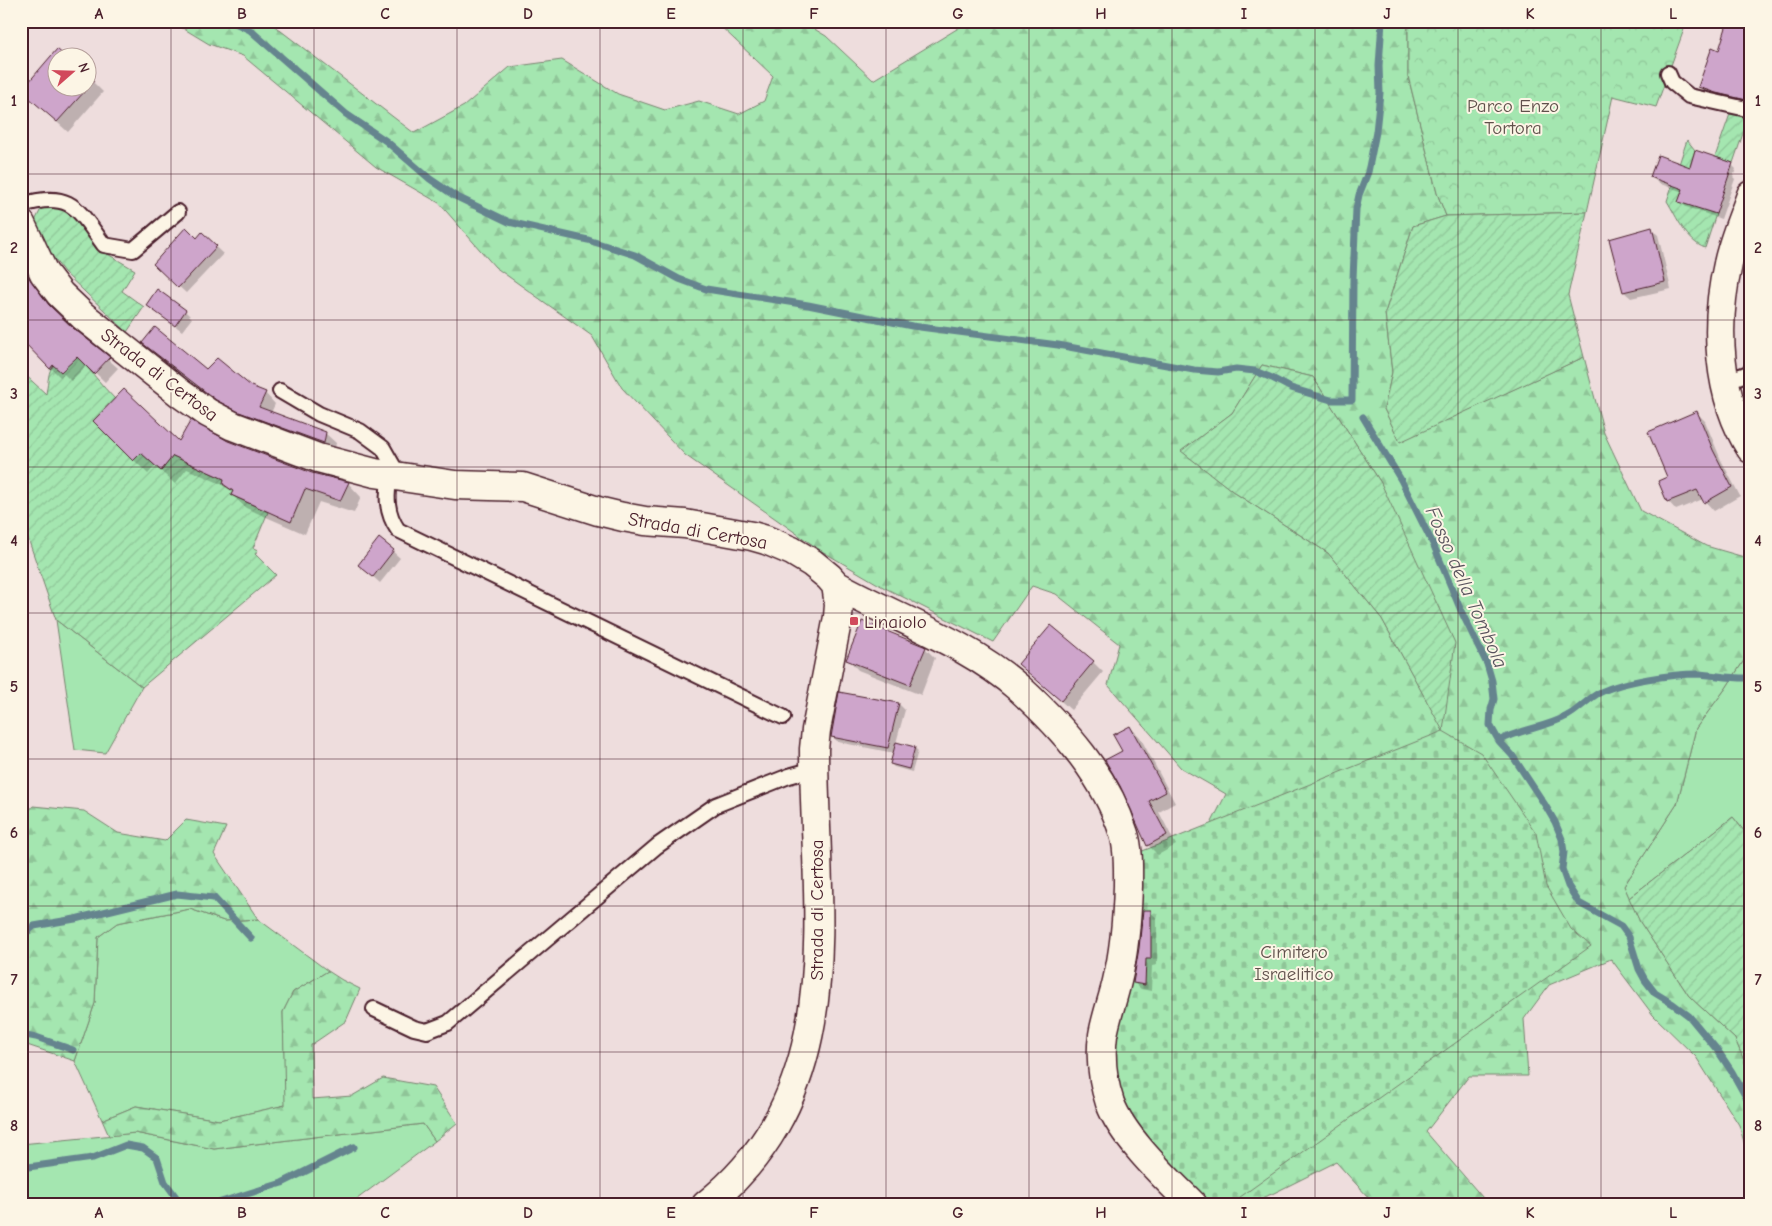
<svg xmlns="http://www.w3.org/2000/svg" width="1772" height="1226" viewBox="0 0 1772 1226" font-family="'Comic Neue',sans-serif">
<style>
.grass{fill:#a4e6b0;stroke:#77826e}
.forest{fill:url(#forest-firs);stroke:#77826e;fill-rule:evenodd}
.cemetery{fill:url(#cemetery-stones);stroke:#77826e}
.park{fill:url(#park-crowns);stroke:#77826e}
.garden{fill:url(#garden-furrows);stroke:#77826e}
.shadow{fill:#0003}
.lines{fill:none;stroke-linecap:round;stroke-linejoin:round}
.stream{stroke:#65848e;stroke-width:7}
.building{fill:#cea5cb;stroke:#4a1f2b}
.lane-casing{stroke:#4a1f2b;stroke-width:18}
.street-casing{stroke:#4a1f2b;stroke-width:31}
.secondary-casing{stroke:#4a1f2b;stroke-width:31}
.lane{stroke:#fcf5e5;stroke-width:14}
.street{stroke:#fcf5e5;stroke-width:28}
.secondary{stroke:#fcf5e5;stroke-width:28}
.grid{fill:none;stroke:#4a1f2b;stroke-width:1;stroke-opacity:0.55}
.poi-dot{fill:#d1495b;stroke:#fcf5e5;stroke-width:2}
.labels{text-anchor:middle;stroke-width:4;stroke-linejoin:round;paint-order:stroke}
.park-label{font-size:19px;fill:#60514c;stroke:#fcf5e5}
.street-label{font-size:19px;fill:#4a1f2b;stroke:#fcf5e5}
.poi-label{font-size:19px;fill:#4a1f2b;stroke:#fcf5e5;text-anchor:start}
.water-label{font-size:20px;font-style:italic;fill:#58525d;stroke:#fcf5e5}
.neatline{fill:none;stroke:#4a1f2b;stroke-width:2}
.grid-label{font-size:16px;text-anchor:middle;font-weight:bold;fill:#4a1f2b}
</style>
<defs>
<pattern id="forest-firs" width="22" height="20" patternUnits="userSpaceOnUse" patternTransform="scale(1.25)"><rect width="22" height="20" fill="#a4e6b0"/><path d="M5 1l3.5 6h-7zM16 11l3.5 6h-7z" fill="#8fc598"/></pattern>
<pattern id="cemetery-stones" width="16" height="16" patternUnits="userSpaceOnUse" patternTransform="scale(1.25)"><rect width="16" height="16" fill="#a4e6b0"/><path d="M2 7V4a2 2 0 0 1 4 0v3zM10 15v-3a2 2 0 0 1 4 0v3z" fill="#8fc598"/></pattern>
<pattern id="park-crowns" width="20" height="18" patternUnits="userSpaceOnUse" patternTransform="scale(1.25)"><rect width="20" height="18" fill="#a4e6b0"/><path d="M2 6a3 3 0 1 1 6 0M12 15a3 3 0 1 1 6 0" fill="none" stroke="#8fc598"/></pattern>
<pattern id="garden-furrows" width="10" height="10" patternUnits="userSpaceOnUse" patternTransform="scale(1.25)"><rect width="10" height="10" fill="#a4e6b0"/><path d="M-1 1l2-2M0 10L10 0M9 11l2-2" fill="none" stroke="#8fc598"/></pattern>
</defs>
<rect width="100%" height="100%" fill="#edd"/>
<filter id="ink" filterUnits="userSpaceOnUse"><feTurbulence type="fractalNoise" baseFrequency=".02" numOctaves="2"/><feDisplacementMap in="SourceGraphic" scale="10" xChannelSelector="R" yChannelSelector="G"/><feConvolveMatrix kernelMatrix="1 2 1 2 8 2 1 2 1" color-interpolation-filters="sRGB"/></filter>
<g filter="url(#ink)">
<path class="grass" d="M 56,620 L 142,687 L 105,753 L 75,750 Z
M 1751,653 L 1751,840 L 1733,817 L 1629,898 L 1624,886 L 1677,804 L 1696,728 L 1726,688 L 1748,654 Z
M 190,909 L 224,921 L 258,919 L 328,971 L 293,992 L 283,1012 L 286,1105 L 219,1120 L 136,1106 L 102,1120 L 75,1061 L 95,1003 L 98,937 L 117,923 Z
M 423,1124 L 435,1141 L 349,1205 L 21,1205 L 21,1144 L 135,1133 L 214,1149 Z"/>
<path class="forest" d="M 171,21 L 268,21 L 414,133 L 464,106 L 510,67 L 562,60 L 618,94 L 665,110 L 699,101 L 739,114 L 764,101 L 773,76 L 715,21 L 801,21 L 826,36 L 873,80 L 970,21 L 1408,21 L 1408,76 L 1437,193 L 1446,216 L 1413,226 L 1385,313 L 1392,372 L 1384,409 L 1400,441 L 1584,357 L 1604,433 L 1641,511 L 1706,546 L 1751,559 L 1751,653 L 1748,654 L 1726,688 L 1696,728 L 1677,804 L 1624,886 L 1640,922 L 1689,996 L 1735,1039 L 1751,1077 L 1751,1166 L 1739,1125 L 1696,1057 L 1653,1015 L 1611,959 L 1549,985 L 1524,1019 L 1528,1076 L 1469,1076 L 1426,1132 L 1489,1205 L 1378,1205 L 1368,1197 L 1336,1162 L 1272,1194 L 1241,1205 L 1208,1205 L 1206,834 L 1226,794 L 1181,768 L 1108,685 L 1119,644 L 1056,594 L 1032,586 L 993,642 L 883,587 L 820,550 L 685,455 L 622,388 L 592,336 L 495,267 L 439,203 L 376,167 L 243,56 L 209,44 ZM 1262,365 L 1313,377 L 1381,483 L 1443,730 L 1382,619 L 1328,553 L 1235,493 L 1182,451 L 1232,413 Z
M 33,806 L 84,811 L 118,833 L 165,841 L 186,820 L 226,827 L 214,854 L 258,919 L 224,921 L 190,909 L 117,923 L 98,937 L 95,1003 L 75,1061 L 21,1043 L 21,821 Z
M 328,971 L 342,980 L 360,989 L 346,1021 L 311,1045 L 312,1099 L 352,1096 L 383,1078 L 433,1087 L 457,1123 L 435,1141 L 423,1124 L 214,1149 L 135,1133 L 109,1136 L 102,1120 L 136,1106 L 219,1120 L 285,1105 L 283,1012 L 293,992 Z"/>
<path class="cemetery" d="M 1443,731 L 1481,753 L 1536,833 L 1546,886 L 1571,929 L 1591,946 L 1229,1205 L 1208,1205 L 1179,1179 L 1139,1128 L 1119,1097 L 1113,1067 L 1135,854 Z"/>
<path class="park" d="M 1408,21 L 1687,21 L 1656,107 L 1613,96 L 1587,212 L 1446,216 L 1437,193 L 1408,76 Z"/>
<path class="garden" d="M 1730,114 L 1749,116 L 1733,163 L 1715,157 Z
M 1687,140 L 1695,150 L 1679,201 L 1716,214 L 1705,248 C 1686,241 1677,217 1667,201 Z
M 57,205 L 69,210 L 104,252 L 135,270 L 122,291 L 144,307 L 127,332 L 64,272 L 46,248 L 35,221 L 41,209 Z
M 1587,212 L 1568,295 L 1584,357 L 1400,442 L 1384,409 L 1392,372 L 1385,313 L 1413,226 L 1446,216 Z
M 77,357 C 91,370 101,385 115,399 L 93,421 L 133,461 L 141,453 L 161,471 L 173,456 L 224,479 L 223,485 L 233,491 L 231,495 L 268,512 L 253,548 L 258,550 L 255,554 L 276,575 L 142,687 L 56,620 L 21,518 L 21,371 L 46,394 C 51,362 47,367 77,357 Z
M 1262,365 L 1313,377 L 1381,483 L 1455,643 L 1443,731 L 1382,619 L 1328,553 L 1235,493 L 1181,451 L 1232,413 Z
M 1733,817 L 1751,840 L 1751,1077 L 1735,1039 L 1689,996 L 1640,922 L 1629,898 Z"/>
<path class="shadow" d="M 1751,21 L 1751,115 L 1719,106 L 1700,87 L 1720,51 Z
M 21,35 L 26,49 L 21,51 Z
M 58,58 L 58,88 L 88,88 L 88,77 L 103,92 L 68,132 L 22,91 Z
M 1730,163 L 1736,169 L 1733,177 L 1735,179 L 1721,219 L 1686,207 L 1680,201 L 1683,192 L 1658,183 L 1652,177 L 1691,168 Z
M 1651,229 L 1658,235 L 1671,289 L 1631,298 L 1624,292 L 1611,240 Z
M 202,234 L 223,254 L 186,293 L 154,264 L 198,240 Z
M 28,277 L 37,287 L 58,315 L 118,368 L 105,382 L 87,365 L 71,381 L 64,374 L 60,377 L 21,338 Z
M 147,304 L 185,311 L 192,318 L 182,331 Z
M 143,343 L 206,371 L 265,393 L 275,404 L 271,413 L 325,433 L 336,443 L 334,453 L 228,409 L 202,391 L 153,353 Z
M 1696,412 L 1705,421 L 1721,460 L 1740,496 L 1714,511 L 1703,499 L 1676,510 L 1668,501 L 1668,478 Z
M 95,421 L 179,443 L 227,442 L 312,474 L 348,483 L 361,497 L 354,513 L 319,502 L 305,534 L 246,508 L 232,495 L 233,493 L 228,487 L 187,469 L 175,484 L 155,466 L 148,474 Z
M 380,540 L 400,558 L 380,583 L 360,565 Z
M 925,648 L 935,658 L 921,695 L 858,670 L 848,659 Z
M 1093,662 L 1103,672 L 1071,710 L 1019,664 Z
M 840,693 L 899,704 L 905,710 L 896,743 L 915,748 L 918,751 L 912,772 L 894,767 L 891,764 L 894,753 L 838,742 L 832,736 Z
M 1130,727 L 1140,737 L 1175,803 L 1159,812 L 1176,845 L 1158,855 L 1148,845 L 1124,751 Z
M 1150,912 L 1157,918 L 1157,965 L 1152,966 L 1151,991 L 1141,989 L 1134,983 Z"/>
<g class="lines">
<path class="stream" d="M 231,21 L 250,30 L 346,114 L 386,141 L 430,179 L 455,196 L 509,222 L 588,240 L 635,255 L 679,279 L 706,289 L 808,305 L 912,326 L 1058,345 L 1194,370 L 1218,372 L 1236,369 L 1255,371 L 1272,378 L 1291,388 L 1331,400 L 1352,400 L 1353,279 L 1356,209 L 1359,195 L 1368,172 L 1376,132 L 1380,93 L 1379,66 L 1382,21
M 1363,417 L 1401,480 L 1434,546 L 1462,613 L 1487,664 L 1492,681 L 1494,699 L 1491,710 L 1490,725 L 1499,741 L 1512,755 L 1545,805 L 1555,822 L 1562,839 L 1564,852 L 1562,869 L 1568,886 L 1579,903 L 1621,926 L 1629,937 L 1639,969 L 1645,980 L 1655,993 L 1673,1004 L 1689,1016 L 1718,1051 L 1732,1072 L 1751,1106
M 1499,741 C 1520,729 1545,728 1567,716 C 1579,710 1588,698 1601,692 C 1624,681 1672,674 1698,674 C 1716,675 1732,679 1751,678
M 21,937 L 34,926 L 75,919 L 177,894 L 214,898 L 251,938
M 21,1034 L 36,1037 L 73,1050
M 21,1168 L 93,1158 L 126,1145 L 143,1148 L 157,1158 L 165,1182 L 182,1205
M 183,1205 L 218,1203 L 282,1183 L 354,1147"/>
</g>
<path class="building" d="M 1728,21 L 1751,21 L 1751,101 L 1716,93 L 1698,87 L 1712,47 L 1719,50 Z
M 57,49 L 67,58 L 58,58 L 58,88 L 88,88 L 88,75 L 94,81 L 57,122 L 21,91 Z
M 1695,150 L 1733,163 L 1716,214 L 1678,202 L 1683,189 L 1650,177 L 1658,155 L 1690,167 Z
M 186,227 L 197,238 L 202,232 L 217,246 L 178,288 L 153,264 Z
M 1652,227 L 1665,282 L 1623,292 L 1609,239 Z
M 21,267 L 49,305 L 73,328 L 110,357 L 94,374 L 77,357 L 61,372 L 53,365 L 50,369 L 21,339 Z
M 157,289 L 186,310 L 175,326 L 146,305 Z
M 155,327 L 206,369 L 217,358 L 251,386 L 266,392 L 259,407 L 326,432 L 324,443 L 239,412 L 216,400 L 142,343 Z
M 124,389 L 179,441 L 191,420 L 228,441 L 312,473 L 349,482 L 340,501 L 305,489 L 291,522 L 231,495 L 233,491 L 223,484 L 224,479 L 173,456 L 161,471 L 141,453 L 133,461 L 93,421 Z
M 1697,411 L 1713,450 L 1732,487 L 1704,503 L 1697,490 L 1667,502 L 1658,481 L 1667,477 L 1648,432 Z
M 379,538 L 394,550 L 373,577 L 358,565 Z
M 862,621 L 926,647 L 910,685 L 846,660 Z
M 1051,625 L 1094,661 L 1061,701 L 1018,664 Z
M 839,692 L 899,703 L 888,748 L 831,737 Z
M 1130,726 L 1166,792 L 1149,801 L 1167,835 L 1147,846 L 1120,786 L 1105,760 L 1122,751 L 1113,735 Z
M 896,742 L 915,747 L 909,769 L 890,764 Z
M 1143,910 L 1151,910 L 1151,959 L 1146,959 L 1145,985 L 1133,983 L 1139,948 Z"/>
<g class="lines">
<defs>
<path id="lane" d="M 1668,73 L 1672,82 L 1689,96 L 1751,110
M 21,205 C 71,190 77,208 104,245 L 133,250 L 178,212
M 1725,382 L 1751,372
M 280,391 L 319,414 L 360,431 L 383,448 L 399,476
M 390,475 C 386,495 386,513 398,530 L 783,717
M 374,1009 L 414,1028 L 427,1031 L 448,1023 L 657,846 L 716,805 L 789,776 L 814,769"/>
<path id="street" d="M 21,224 L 44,273 L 60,294 L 83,316 L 181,394 L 208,413 L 233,426 L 318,458 L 375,473 L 455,485 L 523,487 L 598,511 L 623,517 L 645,521 L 685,524 L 752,536 L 766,540 L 792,551 L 812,563 L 829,577 L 836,585 L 839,605 L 838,617 L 816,730 L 814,749 C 814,911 852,1089 706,1205
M 836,585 C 897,619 967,642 1020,689 C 1064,729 1106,776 1124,834 C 1129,850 1128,869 1128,886 C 1127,918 1125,949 1117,981 C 1113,999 1106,1017 1103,1035 C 1100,1057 1103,1082 1110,1103 C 1123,1138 1166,1178 1193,1205"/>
<path id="secondary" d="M 1751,195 C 1743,218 1733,240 1728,264 C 1714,324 1717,396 1751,449"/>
</defs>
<use href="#lane" class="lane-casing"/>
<use href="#street" class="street-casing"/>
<use href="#secondary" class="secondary-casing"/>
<use href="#lane" class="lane"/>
<use href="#street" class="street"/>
<use href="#secondary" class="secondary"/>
</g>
</g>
<path class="grid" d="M 171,21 L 171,1205M 314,21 L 314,1205M 457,21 L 457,1205M 600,21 L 600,1205M 743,21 L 743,1205M 886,21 L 886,1205M 1029,21 L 1029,1205M 1172,21 L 1172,1205M 1315,21 L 1315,1205M 1458,21 L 1458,1205M 1601,21 L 1601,1205M 21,174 L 1751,174M 21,320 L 1751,320M 21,467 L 1751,467M 21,613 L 1751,613M 21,759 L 1751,759M 21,906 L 1751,906M 21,1052 L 1751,1052"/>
<rect class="poi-dot" x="849" y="616" width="10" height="10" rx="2.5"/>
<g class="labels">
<g class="park-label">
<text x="1513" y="112">Parco Enzo<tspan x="1513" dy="22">Tortora</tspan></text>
<text x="1294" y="958">Cimitero<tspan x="1294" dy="22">Israelitico</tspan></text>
</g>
<g class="street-label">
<text transform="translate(160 374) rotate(37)" y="7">Strada di Certosa</text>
<text transform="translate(698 530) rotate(10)" y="7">Strada di Certosa</text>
<text transform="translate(816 910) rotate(-90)" y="7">Strada di Certosa</text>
</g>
<g class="poi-label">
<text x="864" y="628">Linaiolo</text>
</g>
<g class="water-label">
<text transform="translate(1467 587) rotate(66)" y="7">Fosso della Tombola</text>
</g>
</g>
<rect width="1772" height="1226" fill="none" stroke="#fcf5e5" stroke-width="55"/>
<g transform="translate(72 72) rotate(70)"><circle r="24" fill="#fcf5e5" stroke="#b59f9b"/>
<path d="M0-4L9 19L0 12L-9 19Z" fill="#d1495b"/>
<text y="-8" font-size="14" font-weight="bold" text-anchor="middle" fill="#4a1f2b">N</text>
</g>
<rect x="28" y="28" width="1716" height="1170" class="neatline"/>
<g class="grid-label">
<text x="99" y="19">A</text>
<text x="242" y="19">B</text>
<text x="385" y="19">C</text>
<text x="528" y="19">D</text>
<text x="671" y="19">E</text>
<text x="814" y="19">F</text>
<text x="958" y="19">G</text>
<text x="1101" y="19">H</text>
<text x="1244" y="19">I</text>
<text x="1387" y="19">J</text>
<text x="1530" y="19">K</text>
<text x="1673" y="19">L</text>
<text x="14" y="106">1</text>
<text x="1758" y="106">1</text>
<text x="14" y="253">2</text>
<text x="1758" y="253">2</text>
<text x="14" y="399">3</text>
<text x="1758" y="399">3</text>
<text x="14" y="546">4</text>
<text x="1758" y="546">4</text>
<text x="14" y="692">5</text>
<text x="1758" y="692">5</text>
<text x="14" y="838">6</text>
<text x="1758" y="838">6</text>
<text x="14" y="985">7</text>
<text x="1758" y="985">7</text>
<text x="14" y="1131">8</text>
<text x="1758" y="1131">8</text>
<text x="99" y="1218">A</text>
<text x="242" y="1218">B</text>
<text x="385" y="1218">C</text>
<text x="528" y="1218">D</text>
<text x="671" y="1218">E</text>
<text x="814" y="1218">F</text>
<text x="958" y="1218">G</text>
<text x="1101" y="1218">H</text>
<text x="1244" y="1218">I</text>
<text x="1387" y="1218">J</text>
<text x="1530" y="1218">K</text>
<text x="1673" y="1218">L</text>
</g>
</svg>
